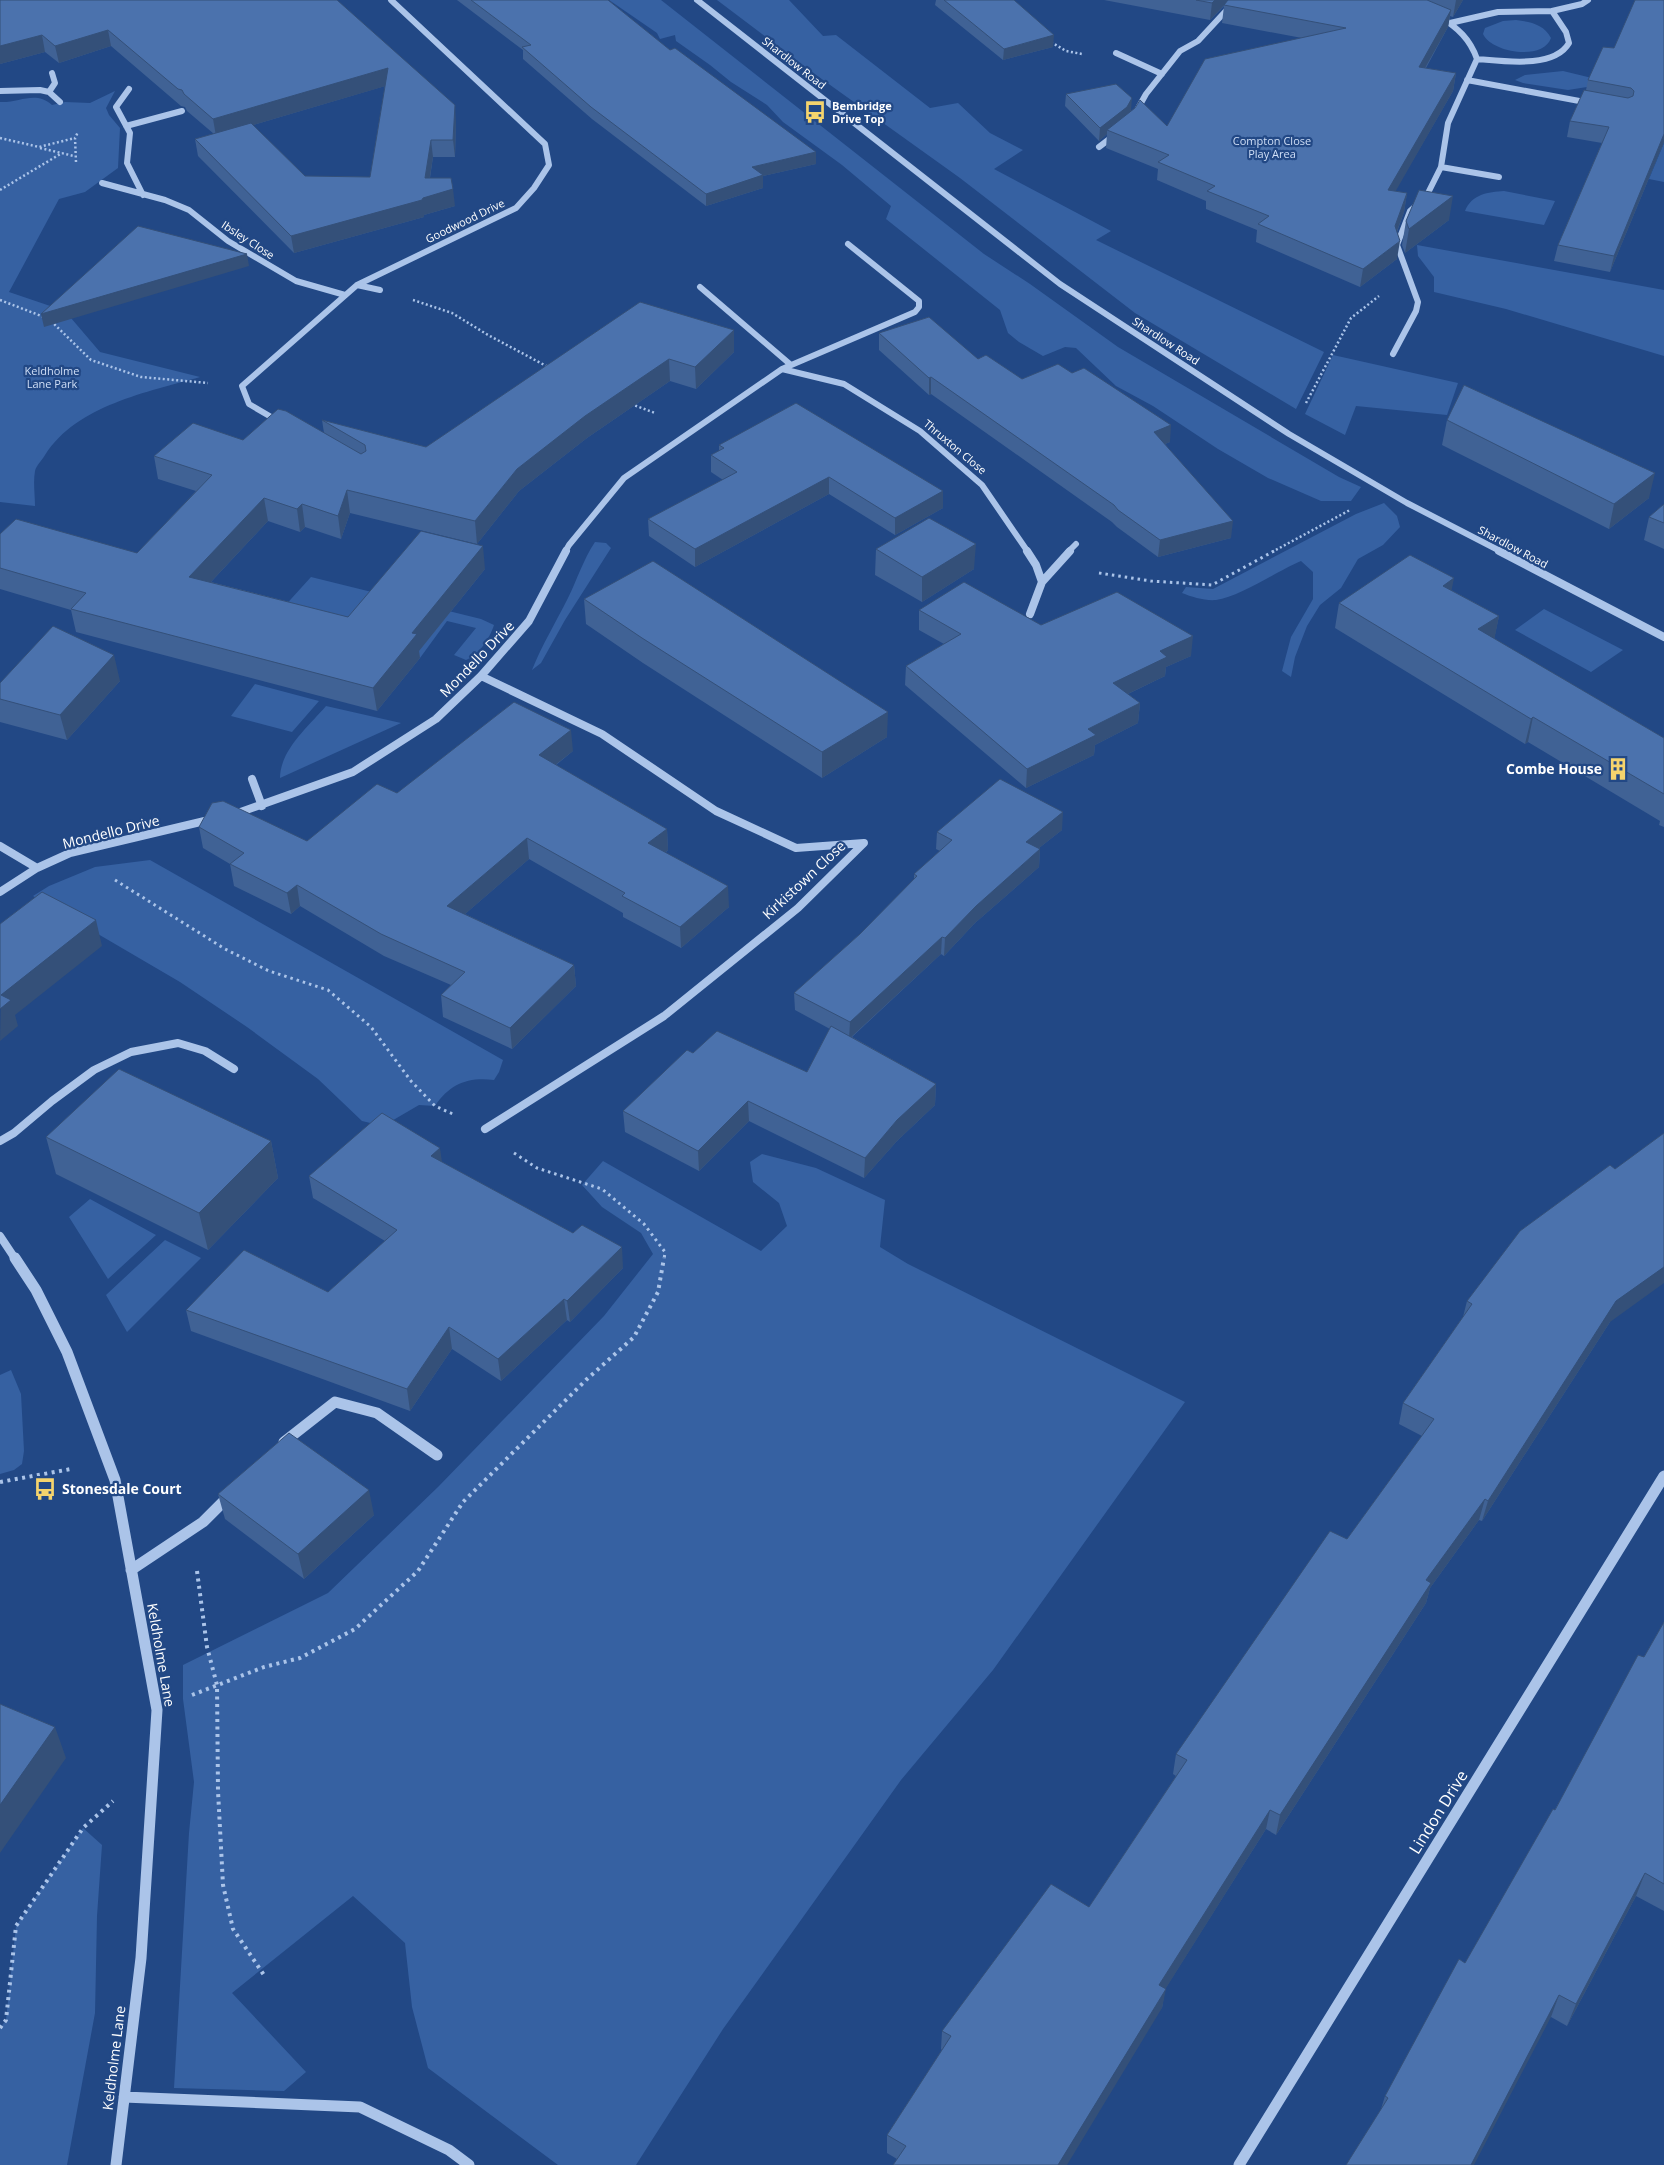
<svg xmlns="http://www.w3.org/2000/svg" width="1664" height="2165" viewBox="0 0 1664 2165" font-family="'Open Sans',sans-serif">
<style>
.green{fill:#3661a2}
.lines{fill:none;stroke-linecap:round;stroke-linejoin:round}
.path-far2{stroke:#abc4e9;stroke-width:2.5;stroke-dasharray:2 2.5;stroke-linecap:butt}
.path-far1{stroke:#abc4e9;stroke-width:3;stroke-dasharray:2.5 4;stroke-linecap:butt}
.path{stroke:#abc4e9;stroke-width:4;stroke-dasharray:3 4.5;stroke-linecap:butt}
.minor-far2{stroke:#abc4e9;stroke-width:6}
.minor-far1{stroke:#abc4e9;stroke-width:8}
.minor{stroke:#abc4e9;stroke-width:11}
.wall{fill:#406295;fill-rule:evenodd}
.shaded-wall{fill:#345079}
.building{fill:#4b72ad;stroke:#345079}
.labels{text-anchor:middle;stroke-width:4.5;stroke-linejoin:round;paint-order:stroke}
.far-street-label{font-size:11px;fill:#fff;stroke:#224885}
.far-poi-label{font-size:11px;font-weight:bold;fill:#fff;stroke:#224885;text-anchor:start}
.far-park-label{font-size:11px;fill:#d0dff7;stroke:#224885}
.street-label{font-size:14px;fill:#fff;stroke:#224885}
.poi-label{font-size:14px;font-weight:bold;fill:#fff;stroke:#224885;text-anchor:end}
.near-street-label{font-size:16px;fill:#fff;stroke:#224885}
</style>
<rect width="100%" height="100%" fill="#224885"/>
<path class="green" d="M 609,0 L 661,0 L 984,254 L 1030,284 L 1118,347 L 1339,477 L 1361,487 L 1351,501 L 1321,501 L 1268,478 L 1218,449 L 1153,406 L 1116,386 L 1076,348 L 1065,347 L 1043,356 L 1019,342 L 1008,333 L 1000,310 L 886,219 L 891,206 L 842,165 L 783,122 L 767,105 L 731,82 L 710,65 L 676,41 L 675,35 L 660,39 L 657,33 Z
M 717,0 L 789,0 L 823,36 L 836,35 L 930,108 L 958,103 L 990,133 L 1023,150 L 994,169 L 1111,231 L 1096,240 L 1324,352 L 1296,409 L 1135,313 L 960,178 L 812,72 Z
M 1516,20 C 1530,22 1544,24 1551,38 C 1543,61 1492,53 1483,34 L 1485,28 L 1503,21 Z
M 1563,71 L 1592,78 L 1587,87 L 1568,90 L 1523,83 L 1515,80 L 1525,75 Z
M 115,91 L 106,108 L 109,115 L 120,128 L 118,168 L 85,192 L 59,199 L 9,292 L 65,311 L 100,352 L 200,377 C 148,392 77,405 45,455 C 42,460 36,466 35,471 C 33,482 35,495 35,506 L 0,502 L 0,102 C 20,103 35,90 52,105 L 65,102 L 90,103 Z
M 1664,143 L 1664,182 L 1649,179 Z
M 1504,191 L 1555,201 L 1544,225 L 1465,211 C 1472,194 1488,192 1504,191 Z
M 1417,245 L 1664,290 L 1664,356 L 1506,309 L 1434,292 L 1434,277 L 1418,256 Z
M 1333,355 L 1458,383 L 1447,415 L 1356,406 L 1345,435 L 1305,414 Z
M 1384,503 L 1397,516 L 1400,527 L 1383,545 L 1358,559 L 1341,588 L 1320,605 L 1307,626 L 1295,657 L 1291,677 L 1282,671 L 1291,637 L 1313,599 L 1313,572 L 1301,561 C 1277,571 1240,597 1216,600 C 1205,601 1192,597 1182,593 L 1186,587 L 1213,589 L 1356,514 Z
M 595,542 L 606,543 L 611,548 L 565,620 L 541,663 L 532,670 C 542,645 556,622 568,598 C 577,580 583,560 595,542 Z
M 311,577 L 481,619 L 494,625 C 490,638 478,656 466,660 L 454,655 L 476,628 L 447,621 L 420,658 L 272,620 Z
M 1544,609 L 1623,650 L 1591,672 L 1515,630 Z
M 255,684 L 319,701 L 292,732 L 231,716 Z
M 326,706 L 401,723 L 280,778 C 280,750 309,726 326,706 Z
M 150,860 L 503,1060 L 499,1072 L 494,1080 C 467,1077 450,1084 435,1106 L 419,1105 L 383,1126 L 362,1121 L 318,1079 L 247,1027 L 180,982 L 33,896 L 49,886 L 95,867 Z
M 762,1154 L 816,1168 L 885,1200 L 880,1247 L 908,1264 L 1185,1402 L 993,1670 L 901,1780 L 723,2029 L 636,2165 L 558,2165 L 428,2068 L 412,2007 L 405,1943 L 353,1896 L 232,1993 L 306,2072 L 284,2091 L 174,2088 L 189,1833 L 194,1782 L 183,1699 L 183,1665 L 328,1593 L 438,1487 L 604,1316 L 653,1254 L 641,1233 L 602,1207 L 582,1185 L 603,1161 L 761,1251 L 787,1226 L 779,1203 L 753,1182 L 750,1162 Z
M 90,1199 L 156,1235 L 108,1279 L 69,1217 Z
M 165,1240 L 201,1258 L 127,1332 L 106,1295 Z
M 11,1370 L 21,1394 L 24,1451 L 22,1464 L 14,1470 L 0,1474 L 0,1375 Z
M 83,1828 L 102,1845 L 97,1916 L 95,2013 L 67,2165 L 0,2165 L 0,2028 L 6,2020 L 16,1926 Z"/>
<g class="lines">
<path class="path-far2" d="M 1051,42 L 1066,51 L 1082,54
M 0,138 L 39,147 L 75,138
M 40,148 L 74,156
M 76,162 L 75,138 L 78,132
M 0,190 L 62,153
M 0,300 L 44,317
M 413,300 L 452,313 L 488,335 L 550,368
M 51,321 L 91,360 L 141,377 L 208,383
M 1306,403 L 1351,318 L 1379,296
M 631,404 L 655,413
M 1272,552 L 1350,510"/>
<path class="path-far1" d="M 1099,573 L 1151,581 L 1212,585 L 1274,551
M 115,880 L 225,949 L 269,971 L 328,990 L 371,1027 L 411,1081 L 435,1106 L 455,1115
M 514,1153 L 537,1168 L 602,1189 L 644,1224 L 665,1252 L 664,1260"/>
<path class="path" d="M 0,1482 L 71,1469
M 197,1571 L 207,1647 L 217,1685 L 218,1791 L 223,1885 L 233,1929 L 264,1975
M 192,1695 L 264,1667 L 300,1658 L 355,1629 L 418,1571 L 463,1502 L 587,1379 L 634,1337 L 658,1292 L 664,1258
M 0,2028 L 6,2020 L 16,1926 L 83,1828 L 113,1801"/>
<path class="minor-far2" d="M 697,0 L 1060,284 L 1289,434 L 1407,503 L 1502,552
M 1552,11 L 1582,4 L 1588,0
M 1450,23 L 1498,12 L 1552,11 L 1566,32 L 1569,43 C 1554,69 1503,61 1477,59
M 1116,53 L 1162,74
M 1467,80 L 1590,103
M 129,89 L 116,107 L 130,133 L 127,163 L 143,195
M 0,91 L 40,90 L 49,92 L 60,102
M 49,92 L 55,83 L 52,73
M 1136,112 L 1146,94 L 1180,51 L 1198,41 L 1236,0
M 126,126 L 182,111
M 1099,147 L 1116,134
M 1441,167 L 1499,177
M 102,183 L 165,200 L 189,210 L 228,241 L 296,281 L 345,295
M 357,285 L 380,290
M 700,287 L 791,365
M 1393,354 L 1416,311 L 1418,302 L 1397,245 L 1410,211 L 1426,197 L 1441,167 L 1448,123 L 1477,59 C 1470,39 1458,28 1440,17
M 782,369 L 844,384 L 920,431 L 982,485 L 1028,552
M 278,421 L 249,404 L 242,386 L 357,285 L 516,208 L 534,188 L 549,165 L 545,144 L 391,0
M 565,552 L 569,545 L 624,478 L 782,369 L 915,312 L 919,307 L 919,301 L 848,244
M 1068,552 L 1076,544"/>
<path class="minor-far1" d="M 1027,551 L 1036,565 L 1042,582
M 1499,551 L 1664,637
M 1030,614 L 1042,582 L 1070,551
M 481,676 L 602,734 L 716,811 L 796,848 L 864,843 L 798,908 L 664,1016 L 485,1129
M 252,779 L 262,806
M 235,814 L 353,772 L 436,719 L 481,676 L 529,621 L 566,551
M 0,846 L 37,868
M 0,892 L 37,868 L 70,853 L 213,819
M 0,1141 L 14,1133 L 52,1101 L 94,1070 L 131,1052 L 178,1043 L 205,1051 L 234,1069
M 0,1236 L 16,1260"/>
<path class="minor" d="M 15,1258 L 36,1290 L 67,1352 L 115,1480 L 157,1710 L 141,1958 L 116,2165
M 284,1442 L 335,1402 L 377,1413 L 437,1455
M 131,1570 L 203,1522 L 228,1497
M 124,2097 L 360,2107 L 449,2150 L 469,2165
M 1239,2165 L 1664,1476"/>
</g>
<path class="wall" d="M 0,0 L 337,0 L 456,122 L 455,157 L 433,157 L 430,178 L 455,206 L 424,215 L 424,217 L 294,253 L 198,156 L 195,139 L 214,134 L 187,111 L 185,107 L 181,106 L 111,46 L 59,63 L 45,52 L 0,64 ZM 385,86 L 370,177 L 305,176 L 253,125 Z
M 457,0 L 608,0 L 670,50 L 816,164 L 763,176 L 763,188 L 706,206 L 592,119 L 523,59 L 523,50 Z
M 936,0 L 1014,0 L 1053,47 L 1003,60 L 935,5 Z
M 1104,0 L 1463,0 L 1453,17 L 1450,16 L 1448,27 L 1426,68 L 1456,73 L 1453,91 L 1395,191 L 1407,193 L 1404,212 L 1397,232 L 1397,259 L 1360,287 L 1256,242 L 1257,230 L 1206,209 L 1206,201 L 1157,180 L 1158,169 L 1106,148 L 1107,134 L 1099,141 L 1065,106 L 1066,94 L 1131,110 L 1130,112 L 1167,126 L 1302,38 L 1222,23 L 1224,6 L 1210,20 Z
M 1614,48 L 1664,142 L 1610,272 L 1554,261 L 1558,245 L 1602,143 L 1567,137 L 1570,121 L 1586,90 L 1588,80 Z
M 1449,220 L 1405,253 L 1402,245 L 1406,221 Z
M 734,330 L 734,352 L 696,389 L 670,381 L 587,438 L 519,491 L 477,544 L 350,513 L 341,539 L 305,527 L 300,532 L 268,521 L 211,582 L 348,617 L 485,569 L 419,651 L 420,658 L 377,711 L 76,632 L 71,610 L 0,589 L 0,534 L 137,553 L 196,491 L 158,479 L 154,456 L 243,440 L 324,433 L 322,420 L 426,447 Z
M 879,333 L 978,359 L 1022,379 L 1170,442 L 1165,444 L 1231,538 L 1158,557 L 1117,527 L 1112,522 L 931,394 L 929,395 L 879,350 Z
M 1447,420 L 1649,498 L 1609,529 L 1442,445 Z
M 719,445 L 943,508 L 895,535 L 829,494 L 695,567 L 649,536 L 648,519 L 723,480 L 711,472 L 711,455 L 719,451 Z
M 1664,504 L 1664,549 L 1644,540 L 1649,517 Z
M 876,549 L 974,569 L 922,602 L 875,575 Z
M 1451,590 L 1499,616 L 1494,639 L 1664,738 L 1664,827 L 1659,825 L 1660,821 L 1528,742 L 1525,744 L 1335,628 L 1339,603 Z
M 584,599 L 887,737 L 822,778 L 643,663 L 586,624 Z
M 919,610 L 1041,625 L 1191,656 L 1166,667 L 1165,676 L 1128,694 L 1140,703 L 1138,723 L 1095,745 L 1094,755 L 1026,788 L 905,685 L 906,666 L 944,644 L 919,630 Z
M 120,681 L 67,740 L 0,722 L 0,683 Z
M 573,751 L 556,765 L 667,829 L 668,850 L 665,853 L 729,907 L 681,948 L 623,917 L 623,913 L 529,859 L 465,914 L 574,965 L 576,986 L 512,1049 L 443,1017 L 441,995 L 451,985 L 384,956 L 300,906 L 291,914 L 234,886 L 230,864 L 203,848 L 199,827 L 307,841 L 397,793 Z
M 1062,830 L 1039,848 L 1040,849 L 1039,867 L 975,923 L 944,956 L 941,954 L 852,1037 L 936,1084 L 935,1105 L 897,1141 L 864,1178 L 749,1121 L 699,1171 L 625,1132 L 623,1111 L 693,1053 L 807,1072 L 830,1029 L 795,1010 L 794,993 L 860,934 L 914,880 L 914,874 L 940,851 L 936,849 L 937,832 Z
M 46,1137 L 271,1141 L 278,1178 L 208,1250 L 56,1174 Z
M 442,1162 L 623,1268 L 570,1322 L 567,1320 L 501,1381 L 452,1349 L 410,1411 L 191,1331 L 186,1310 L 328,1292 L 385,1241 L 313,1198 L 309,1176 Z
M 1467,1301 L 1610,1322 L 1482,1521 L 1479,1520 L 1430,1588 L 1426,1603 L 1276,1835 L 1266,1829 L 1165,1989 L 1162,2008 L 897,2159 L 887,2153 L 887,2135 L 942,2050 L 941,2049 L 942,2031 L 1089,1907 L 1176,1776 L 1173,1774 L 1176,1754 L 1347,1539 L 1422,1436 L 1399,1424 L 1403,1403 L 1463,1317 Z
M 218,1494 L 374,1515 L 304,1579 L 225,1519 Z
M 1664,1622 L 1664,1911 L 1636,1896 L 1567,2026 L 1551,2017 L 1381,2109 L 1385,2096 L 1465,1963 L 1644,1657 Z"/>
<path class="shaded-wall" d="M 1215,0 L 1229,0 L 1210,20 L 1212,3 Z
M 1456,0 L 1463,0 L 1453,17 Z
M 1451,10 L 1448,27 L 1416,84 L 1419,67 Z
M 108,30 L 111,46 L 59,63 L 55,46 Z
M 42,35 L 45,52 L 0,64 L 0,46 Z
M 1054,35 L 1053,47 L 1003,60 L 1004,49 Z
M 388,68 L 389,85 L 216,136 L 213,119 Z
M 1456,73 L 1453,91 L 1386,208 L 1388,190 Z
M 1132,98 L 1131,110 L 1126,119 L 1107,130 L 1107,134 L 1099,141 L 1100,128 Z
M 455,105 L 456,122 L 455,157 L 453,140 Z
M 1664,134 L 1664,142 L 1610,272 L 1614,256 Z
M 431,140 L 433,157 L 427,195 L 425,178 Z
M 816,152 L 816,164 L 763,176 L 763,188 L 706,206 L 706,194 L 752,167 Z
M 453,189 L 455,206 L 424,215 L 424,217 L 294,253 L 291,236 Z
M 1407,193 L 1404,212 L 1392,244 L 1395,226 Z
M 1453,196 L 1449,220 L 1405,253 L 1409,229 Z
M 1400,241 L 1397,259 L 1360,287 L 1363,269 Z
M 247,254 L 249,266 L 44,327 L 41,314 Z
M 734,330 L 734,352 L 696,389 L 695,367 Z
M 669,359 L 670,381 L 587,438 L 519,491 L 477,544 L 475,521 L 517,469 L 585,416 Z
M 931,377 L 931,394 L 929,395 L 929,378 Z
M 1171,425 L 1170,442 L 1153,449 L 1154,432 Z
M 1655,473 L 1649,498 L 1609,529 L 1614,504 Z
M 829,477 L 829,494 L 695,567 L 695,549 Z
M 347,490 L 350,513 L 341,539 L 338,516 Z
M 943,491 L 943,508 L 895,535 L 895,518 Z
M 264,498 L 268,521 L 194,600 L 189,577 Z
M 302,504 L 305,527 L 300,532 L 297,509 Z
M 1233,521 L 1231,538 L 1158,557 L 1160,540 Z
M 976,544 L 974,569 L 922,602 L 922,577 Z
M 483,546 L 485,569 L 419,651 L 420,658 L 377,711 L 373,688 L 412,633 Z
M 1454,578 L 1449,603 L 1443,586 Z
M 1499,616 L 1494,641 L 1478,629 Z
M 1193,636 L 1191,656 L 1166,667 L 1165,676 L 1111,702 L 1113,683 L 1160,651 Z
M 114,655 L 120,681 L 67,740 L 60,715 Z
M 1140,703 L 1138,723 L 1095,745 L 1094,755 L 1026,788 L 1027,769 L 1088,729 Z
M 888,712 L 887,737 L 822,778 L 822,752 Z
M 1533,717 L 1528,742 L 1525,744 L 1531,719 Z
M 571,730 L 573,751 L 541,776 L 539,755 Z
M 1063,812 L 1062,830 L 1025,859 L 1026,842 Z
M 667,829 L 668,850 L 649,865 L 648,843 Z
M 527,838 L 529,859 L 450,927 L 447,906 Z
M 1040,849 L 1039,867 L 975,923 L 944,956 L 945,938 L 976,906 Z
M 297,885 L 300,906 L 291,914 L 287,893 Z
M 728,886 L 729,907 L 681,948 L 680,927 Z
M 96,920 L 102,946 L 15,1015 L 18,1026 L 0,1041 L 1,995 Z
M 942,937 L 941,954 L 849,1039 L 850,1022 Z
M 574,965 L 576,986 L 512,1049 L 510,1028 Z
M 936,1084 L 935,1105 L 897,1141 L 864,1178 L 865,1158 L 897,1120 Z
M 748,1101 L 749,1121 L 699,1171 L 698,1151 Z
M 271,1141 L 278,1178 L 208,1250 L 199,1213 Z
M 440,1148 L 443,1169 L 431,1156 Z
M 622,1247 L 623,1268 L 570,1322 L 567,1301 Z
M 1664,1267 L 1664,1283 L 1610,1322 L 1482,1521 L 1488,1501 L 1616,1301 Z
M 564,1299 L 567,1320 L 501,1381 L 498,1359 Z
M 449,1327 L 452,1349 L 410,1411 L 407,1389 Z
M 369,1490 L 374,1515 L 304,1579 L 298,1554 Z
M 1485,1499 L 1479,1520 L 1430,1588 L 1426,1603 L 1276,1835 L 1280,1815 L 1426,1580 Z
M 55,1727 L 66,1758 L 0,1853 L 0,1805 Z
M 1270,1810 L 1266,1829 L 1156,2004 L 1159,1985 Z
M 1645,1873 L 1636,1896 L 1567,2026 L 1576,2004 Z
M 1166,1989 L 1162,2008 L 1067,2165 L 1058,2165 Z
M 1559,1995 L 1551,2017 L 1474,2165 L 1471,2165 Z"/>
<path class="building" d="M 0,0 L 337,0 L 455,105 L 453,140 L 431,140 L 425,178 L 451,178 L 453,189 L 423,198 L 422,200 L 291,236 L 195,139 L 251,123 L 305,176 L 370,177 L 388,68 L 213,119 L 184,94 L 182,90 L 178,89 L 108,30 L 55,46 L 42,35 L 0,46 Z
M 471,0 L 608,0 L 670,50 L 675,48 L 816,152 L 752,167 L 763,175 L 706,194 L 591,107 L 522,47 L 531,45 Z
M 944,0 L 1014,0 L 1054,35 L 1004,49 Z
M 1196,0 L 1215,0 L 1212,3 Z
M 1228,0 L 1427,0 L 1451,10 L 1419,67 L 1456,73 L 1388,190 L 1407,193 L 1395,226 L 1400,241 L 1363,269 L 1258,224 L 1269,216 L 1207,191 L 1215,186 L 1158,162 L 1169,155 L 1107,130 L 1135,108 L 1140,100 L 1167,126 L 1205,59 L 1346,28 L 1224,5 Z
M 1635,0 L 1664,0 L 1664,134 L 1614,256 L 1558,245 L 1609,127 L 1570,121 L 1584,90 L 1628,98 L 1633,96 L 1634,91 L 1631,88 L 1588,80 L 1603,47 L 1614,48 Z
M 1116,84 L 1132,98 L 1127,107 L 1100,128 L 1066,94 Z
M 1419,190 L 1453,196 L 1409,229 L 1406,221 Z
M 138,226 L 247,254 L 41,314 Z
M 640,302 L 734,330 L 695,367 L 669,359 L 585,416 L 517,469 L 475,521 L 347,490 L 338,516 L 302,504 L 297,509 L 264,498 L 189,577 L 348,617 L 421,531 L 483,546 L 412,633 L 417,634 L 373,688 L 71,609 L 86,593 L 0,568 L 0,534 L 16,519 L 137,553 L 212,475 L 154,456 L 193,423 L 243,440 L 278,409 L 286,411 L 361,454 L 366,451 L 365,445 L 322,420 L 426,447 Z
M 929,317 L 978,359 L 986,355 L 1022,379 L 1058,364 L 1072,373 L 1084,368 L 1171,425 L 1154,432 L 1233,521 L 1160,540 L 1118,510 L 1114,505 L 931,377 L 929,378 L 879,333 Z
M 1464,385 L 1655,473 L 1614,504 L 1447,420 Z
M 796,403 L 943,491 L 895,518 L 829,477 L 695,549 L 648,519 L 737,472 L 711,455 L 724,448 L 719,445 Z
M 1664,504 L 1664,523 L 1649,517 Z
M 929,518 L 976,544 L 922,577 L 876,549 Z
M 1410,555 L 1454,578 L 1443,586 L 1499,616 L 1478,629 L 1664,738 L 1664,794 L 1533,717 L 1531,719 L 1339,603 Z
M 653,561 L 888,712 L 822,752 L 642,638 L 584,599 Z
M 964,582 L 1041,625 L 1117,592 L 1193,636 L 1160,651 L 1167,657 L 1113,683 L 1140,703 L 1088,729 L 1096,735 L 1027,769 L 906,666 L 961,634 L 919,610 Z
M 53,626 L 114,655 L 60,715 L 0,699 L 0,683 Z
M 514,702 L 571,730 L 539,755 L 667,829 L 648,843 L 728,886 L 680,927 L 622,896 L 625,893 L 527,838 L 447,906 L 574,965 L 510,1028 L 441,995 L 465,972 L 381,934 L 297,885 L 287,893 L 230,864 L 244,853 L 199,827 L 212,803 L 223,801 L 307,841 L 377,784 L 397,793 Z
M 1000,779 L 1063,812 L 1026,842 L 1040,849 L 976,906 L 945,938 L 942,937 L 850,1022 L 794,993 L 860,934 L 917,876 L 914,874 L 952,840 L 937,832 Z
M 42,892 L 96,920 L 1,995 L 11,1000 L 0,1009 L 0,924 Z
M 831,1026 L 936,1084 L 897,1120 L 865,1158 L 748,1101 L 698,1151 L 623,1111 L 687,1050 L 693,1053 L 717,1031 L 807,1072 Z
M 119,1069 L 271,1141 L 199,1213 L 46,1137 Z
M 382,1113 L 440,1148 L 431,1156 L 573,1233 L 582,1225 L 622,1247 L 567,1301 L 564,1299 L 498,1359 L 449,1327 L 407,1389 L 186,1310 L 244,1250 L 328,1292 L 397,1230 L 309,1176 Z
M 1664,1133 L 1664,1267 L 1616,1301 L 1488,1501 L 1485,1499 L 1426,1580 L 1431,1583 L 1280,1815 L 1270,1810 L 1159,1985 L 1166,1989 L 1058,2165 L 893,2165 L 906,2146 L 887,2135 L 951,2036 L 942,2031 L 1051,1884 L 1089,1907 L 1187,1760 L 1176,1754 L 1330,1531 L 1347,1539 L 1434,1419 L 1403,1403 L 1472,1304 L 1467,1301 L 1520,1231 L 1610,1165 L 1615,1169 Z
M 289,1433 L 369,1490 L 298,1554 L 218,1494 Z
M 1664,1622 L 1664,1884 L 1645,1873 L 1576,2004 L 1559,1995 L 1471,2165 L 1346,2165 L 1388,2098 L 1385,2096 L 1459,1959 L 1465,1963 L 1553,1809 L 1555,1810 L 1638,1655 L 1644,1657 Z
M 0,1704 L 55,1727 L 0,1805 Z"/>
<defs>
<symbol id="bus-bare" viewBox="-9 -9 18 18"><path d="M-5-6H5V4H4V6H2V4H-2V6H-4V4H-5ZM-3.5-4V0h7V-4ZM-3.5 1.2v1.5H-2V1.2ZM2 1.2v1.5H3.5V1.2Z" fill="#f5d46d" stroke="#224885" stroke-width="2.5" paint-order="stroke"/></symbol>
<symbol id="building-bare" viewBox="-9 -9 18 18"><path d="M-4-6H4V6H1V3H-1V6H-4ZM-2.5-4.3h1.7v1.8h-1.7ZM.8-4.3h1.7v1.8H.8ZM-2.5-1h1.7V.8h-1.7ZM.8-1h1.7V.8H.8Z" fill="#f5d46d" stroke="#224885" stroke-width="2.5" paint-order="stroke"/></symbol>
</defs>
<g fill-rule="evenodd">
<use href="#bus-bare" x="799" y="96" width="32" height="32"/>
<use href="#building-bare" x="1602" y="753" width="32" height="32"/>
<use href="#bus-bare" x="29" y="1473" width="32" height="32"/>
</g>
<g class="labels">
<g class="far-street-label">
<text transform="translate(794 63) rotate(38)" y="4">Shardlow Road</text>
<text transform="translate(465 221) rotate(-26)" y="4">Goodwood Drive</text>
<text transform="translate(248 240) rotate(33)" y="4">Ibsley Close</text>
<text transform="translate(1166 341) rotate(33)" y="4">Shardlow Road</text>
<text transform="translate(955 447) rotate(40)" y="4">Thruxton Close</text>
<text transform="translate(1513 547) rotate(28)" y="4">Shardlow Road</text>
</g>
<g class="far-poi-label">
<text x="832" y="110">Bembridge<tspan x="832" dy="13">Drive Top</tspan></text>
</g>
<g class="far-park-label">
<text x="1272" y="145">Compton Close<tspan x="1272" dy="13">Play Area</tspan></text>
<text x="52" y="375">Keldholme<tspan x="52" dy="13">Lane Park</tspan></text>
</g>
<g class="street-label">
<text transform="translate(477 659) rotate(-46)" y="5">Mondello Drive</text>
<text transform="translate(111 832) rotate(-14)" y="5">Mondello Drive</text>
<text transform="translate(804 880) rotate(-43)" y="5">Kirkistown Close</text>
<text transform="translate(161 1655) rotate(80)" y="5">Keldholme Lane</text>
<text transform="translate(114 2058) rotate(-83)" y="5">Keldholme Lane</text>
</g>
<g class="poi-label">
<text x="1602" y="774">Combe House</text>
<text x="62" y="1494" text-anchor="start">Stonesdale Court</text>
</g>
<g class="near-street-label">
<text transform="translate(1438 1812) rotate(-58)" y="6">Lindon Drive</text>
</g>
</g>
</svg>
